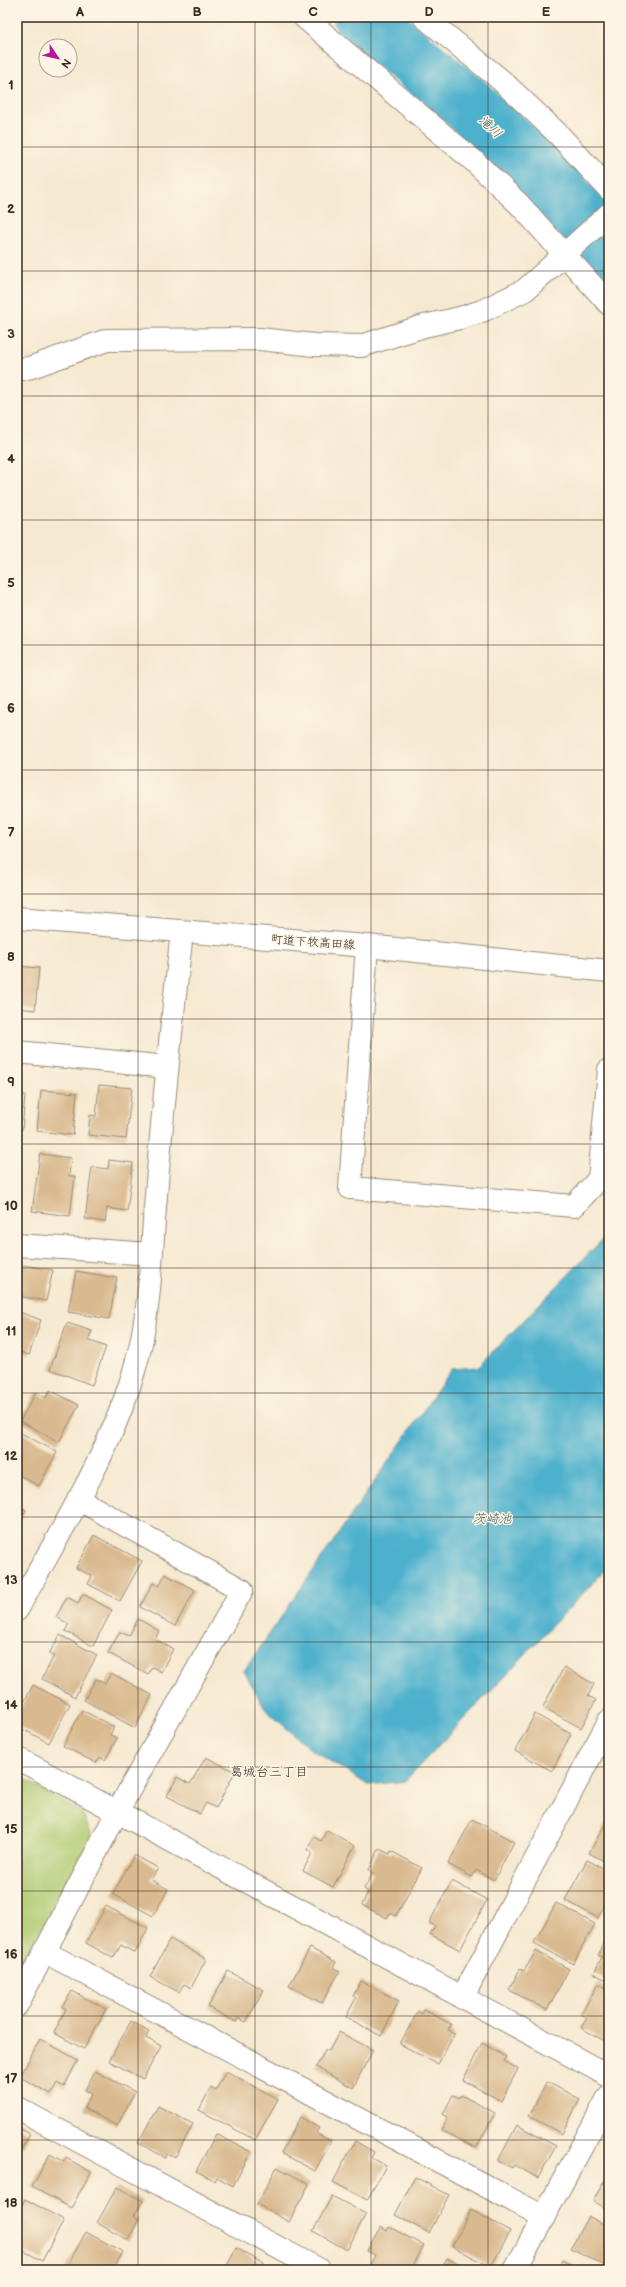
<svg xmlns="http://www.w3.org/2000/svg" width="626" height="2287" viewBox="0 0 626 2287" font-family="'Balsamiq Sans','Klee One',sans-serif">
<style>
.green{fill:#aeca71;stroke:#747a48}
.water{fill:#4eb1cd;stroke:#446e76}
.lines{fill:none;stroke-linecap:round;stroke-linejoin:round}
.river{stroke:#4eb1cd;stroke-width:58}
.building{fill:#d9b98f}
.minor-casing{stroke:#988a78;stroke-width:24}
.tertiary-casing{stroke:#988a78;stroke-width:24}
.minor{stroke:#fff;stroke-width:22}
.tertiary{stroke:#fff;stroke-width:22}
.grid{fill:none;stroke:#3b2a1e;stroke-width:1;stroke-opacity:0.55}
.labels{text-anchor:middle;stroke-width:3;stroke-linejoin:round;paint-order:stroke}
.street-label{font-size:12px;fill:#3b2a1e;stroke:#fcf5e5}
.water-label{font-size:13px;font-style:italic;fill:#42595b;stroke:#fcf5e5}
.neighbourhood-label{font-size:13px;fill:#3b2a1e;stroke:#fcf5e5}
.neatline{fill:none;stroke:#3b2a1e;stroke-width:1.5}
.grid-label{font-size:13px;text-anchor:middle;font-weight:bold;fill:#3b2a1e}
</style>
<rect width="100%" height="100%" fill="#fcf5e5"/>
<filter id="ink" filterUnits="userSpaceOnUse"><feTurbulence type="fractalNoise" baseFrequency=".025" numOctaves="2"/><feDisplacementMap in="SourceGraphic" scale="8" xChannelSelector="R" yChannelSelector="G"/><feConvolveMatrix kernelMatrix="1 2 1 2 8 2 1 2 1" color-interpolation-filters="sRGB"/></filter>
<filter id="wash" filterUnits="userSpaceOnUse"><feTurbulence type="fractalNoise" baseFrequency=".012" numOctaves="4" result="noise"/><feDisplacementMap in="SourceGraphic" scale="16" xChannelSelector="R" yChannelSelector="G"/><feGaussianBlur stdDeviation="0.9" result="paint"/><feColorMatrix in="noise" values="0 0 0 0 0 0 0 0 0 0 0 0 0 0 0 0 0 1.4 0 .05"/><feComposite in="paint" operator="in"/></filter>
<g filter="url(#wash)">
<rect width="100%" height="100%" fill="#f6e9d1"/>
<path class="green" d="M 17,1775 L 82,1813 L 92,1836 L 17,1972 Z"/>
<path class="water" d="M 609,1233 L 609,1566 L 405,1781 L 368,1785 L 309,1748 L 265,1709 L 244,1671 L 452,1369 L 478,1367 Z"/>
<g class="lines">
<path class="river" d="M 362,17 L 465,102 L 535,167 L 609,246"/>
</g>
<g id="blocks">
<path class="building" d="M 17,966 L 39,968 L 35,1010 L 18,1008 L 20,996 L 17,996 Z
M 99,1085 L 132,1088 L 126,1139 L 88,1135 L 90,1115 L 96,1116 Z
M 41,1090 L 77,1093 L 73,1135 L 37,1131 Z
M 17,1094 L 25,1095 L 22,1130 L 17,1129 Z
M 40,1154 L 71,1158 L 69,1176 L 75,1176 L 70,1216 L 32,1211 Z
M 109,1160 L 133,1163 L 127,1211 L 107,1208 L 105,1222 L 85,1219 L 92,1167 L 108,1169 Z
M 17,1264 L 53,1270 L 46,1301 L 17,1296 Z
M 76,1271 L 117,1278 L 109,1319 L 68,1312 Z
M 17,1311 L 41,1320 L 29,1355 L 17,1351 Z
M 67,1323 L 92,1331 L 88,1340 L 106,1347 L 92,1385 L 50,1369 Z
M 50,1390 L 79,1405 L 59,1442 L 20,1421 L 36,1392 L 46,1398 Z
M 17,1431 L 57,1452 L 39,1486 L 17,1474 Z
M 17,1505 L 26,1510 L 17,1525 Z
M 94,1535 L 142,1561 L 120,1601 L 88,1584 L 92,1576 L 76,1568 Z
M 165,1574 L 195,1590 L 175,1626 L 140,1607 L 153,1583 L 159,1586 Z
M 83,1594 L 112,1610 L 93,1646 L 65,1631 L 69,1624 L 56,1617 L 67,1597 L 78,1603 Z
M 138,1619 L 159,1631 L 155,1639 L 173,1649 L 161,1672 L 152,1667 L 148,1674 L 108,1653 L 120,1632 L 129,1636 Z
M 60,1635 L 97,1655 L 75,1697 L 42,1679 L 54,1656 L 49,1654 Z
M 564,1667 L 594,1684 L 588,1696 L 596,1700 L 581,1728 L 543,1707 Z
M 111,1673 L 152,1695 L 135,1728 L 84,1700 L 96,1679 L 105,1684 Z
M 33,1685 L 70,1704 L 49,1743 L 17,1726 L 17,1715 Z
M 82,1710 L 114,1727 L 110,1735 L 117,1738 L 105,1760 L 100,1757 L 96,1763 L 63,1746 Z
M 535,1714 L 571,1734 L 552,1771 L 515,1751 Z
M 206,1757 L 235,1772 L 216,1808 L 206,1803 L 200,1814 L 167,1796 L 177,1777 L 190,1784 Z
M 609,1817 L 609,1864 L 589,1853 Z
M 472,1819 L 514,1842 L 494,1880 L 476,1870 L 472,1877 L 448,1864 Z
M 327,1830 L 355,1846 L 333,1887 L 303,1871 L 312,1853 L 307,1850 L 314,1837 L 321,1841 Z
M 379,1849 L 390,1854 L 391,1851 L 422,1868 L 396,1916 L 390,1913 L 387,1918 L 362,1905 L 368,1892 L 364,1889 L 373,1873 L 369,1870 Z
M 134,1855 L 158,1868 L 151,1880 L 168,1889 L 153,1916 L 113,1894 Z
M 587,1860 L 609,1871 L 609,1896 L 598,1918 L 565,1900 Z
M 452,1881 L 487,1900 L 460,1950 L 430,1934 L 435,1926 L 429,1923 Z
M 556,1903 L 595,1924 L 573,1964 L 534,1943 Z
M 106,1906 L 148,1928 L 135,1953 L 121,1945 L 113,1958 L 86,1943 Z
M 609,1935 L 609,1982 L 594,1973 L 602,1957 L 598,1955 Z
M 170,1939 L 206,1959 L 191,1988 L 184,1984 L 179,1992 L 150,1977 Z
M 310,1948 L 336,1962 L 333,1968 L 340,1971 L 322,2003 L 289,1986 Z
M 536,1951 L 569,1969 L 547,2010 L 509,1990 L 520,1969 L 524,1971 Z
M 228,1971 L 264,1990 L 246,2022 L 238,2018 L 236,2022 L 208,2007 Z
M 361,1981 L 399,2001 L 381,2036 L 346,2017 L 356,1998 L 353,1996 Z
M 598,1984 L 609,1990 L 609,2032 L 605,2041 L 581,2028 L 587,2018 L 581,2014 Z
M 72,1991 L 106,2009 L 84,2049 L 54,2033 L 66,2009 L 62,2007 Z
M 424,2010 L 451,2024 L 448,2030 L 455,2033 L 438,2064 L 400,2044 L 418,2011 L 422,2014 Z
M 131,2021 L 149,2031 L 146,2038 L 161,2046 L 143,2079 L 109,2061 Z
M 339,2032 L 373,2050 L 353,2088 L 316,2067 L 326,2049 L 329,2051 Z
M 40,2039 L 78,2060 L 64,2087 L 57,2083 L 51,2094 L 20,2077 Z
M 482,2043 L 506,2057 L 504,2061 L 518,2069 L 501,2101 L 463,2080 Z
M 95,2071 L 135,2092 L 117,2126 L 84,2108 L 92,2093 L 85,2090 Z
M 226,2071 L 278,2099 L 255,2140 L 199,2110 L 211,2087 L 216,2090 Z
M 547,2082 L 580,2099 L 562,2134 L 529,2116 Z
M 453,2095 L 459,2098 L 461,2095 L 495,2113 L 476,2148 L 441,2130 L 448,2117 L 443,2114 Z
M 158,2106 L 193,2124 L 175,2158 L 167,2153 L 165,2157 L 138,2143 Z
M 300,2117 L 319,2128 L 316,2133 L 331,2141 L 315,2171 L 281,2153 Z
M 517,2125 L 556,2146 L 538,2178 L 514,2165 L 512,2168 L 498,2161 Z
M 17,2127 L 30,2134 L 17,2157 Z
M 216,2134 L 251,2152 L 233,2186 L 217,2177 L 215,2181 L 196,2171 Z
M 355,2141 L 374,2152 L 371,2158 L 386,2166 L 367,2200 L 333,2182 Z
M 50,2154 L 64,2162 L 66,2158 L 91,2172 L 71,2208 L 32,2187 Z
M 277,2167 L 309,2184 L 289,2222 L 257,2204 Z
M 609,2173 L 609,2210 L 593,2201 Z
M 415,2177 L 449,2195 L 429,2233 L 395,2215 Z
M 117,2187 L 143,2201 L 134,2216 L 139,2219 L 128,2240 L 97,2223 Z
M 332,2196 L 366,2214 L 347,2250 L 313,2231 Z
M 25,2199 L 64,2220 L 42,2261 L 17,2247 L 17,2214 Z
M 471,2210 L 510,2231 L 491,2267 L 452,2246 Z
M 588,2216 L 609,2227 L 609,2268 L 571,2248 Z
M 381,2227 L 387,2231 L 389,2227 L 424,2245 L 411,2270 L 380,2270 L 370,2265 L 375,2255 L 367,2251 Z
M 86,2232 L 123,2252 L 113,2270 L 65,2270 Z
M 236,2248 L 264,2263 L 260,2270 L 224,2270 Z
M 447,2258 L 469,2270 L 440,2270 Z
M 563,2260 L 582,2270 L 558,2270 Z"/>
</g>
</g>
<g filter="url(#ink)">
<use href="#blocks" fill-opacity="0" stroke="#988a78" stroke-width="1"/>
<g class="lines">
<defs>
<path id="minor" d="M 304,17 L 475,162 L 520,205 L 609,304
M 424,17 L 502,81 L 558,134 L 609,189
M 17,370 L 32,367 L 107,340 L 260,339 L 314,345 L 361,346 L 424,326 L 460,318 L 482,311 L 525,290 L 609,214
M 367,946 L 350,1188 L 574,1206 L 599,1179 L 609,1070
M 17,1052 L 167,1067
M 17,1245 L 151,1254
M 17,1610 C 59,1533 109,1456 134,1371 C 151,1315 151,1253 156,1195 C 163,1107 172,1020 182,932
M 17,1758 L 609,2076
M 45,1952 L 544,2217
M 462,1998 L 609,1721
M 17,2005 L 117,1812 L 242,1590 L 78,1499
M 17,2108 L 320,2270
M 515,2270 L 609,2096"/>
<path id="tertiary" d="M 17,918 L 367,946 L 609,971"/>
</defs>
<use href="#minor" class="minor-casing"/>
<use href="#tertiary" class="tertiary-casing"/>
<use href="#minor" class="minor"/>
<use href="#tertiary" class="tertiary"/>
</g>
</g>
<path class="grid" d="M 138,17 L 138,2270M 255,17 L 255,2270M 371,17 L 371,2270M 488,17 L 488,2270M 17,147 L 609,147M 17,271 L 609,271M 17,396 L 609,396M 17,520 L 609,520M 17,645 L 609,645M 17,770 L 609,770M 17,894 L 609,894M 17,1019 L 609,1019M 17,1144 L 609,1144M 17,1268 L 609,1268M 17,1393 L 609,1393M 17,1517 L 609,1517M 17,1642 L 609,1642M 17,1767 L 609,1767M 17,1891 L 609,1891M 17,2016 L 609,2016M 17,2140 L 609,2140"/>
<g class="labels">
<g class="street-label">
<text transform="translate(313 942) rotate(4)" y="4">町道下牧高田線</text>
</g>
<g class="water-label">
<text transform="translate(491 126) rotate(43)" y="5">滝川</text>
<text x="492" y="1523">茨崎池</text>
</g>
<g class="neighbourhood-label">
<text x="269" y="1776">葛城台三丁目</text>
</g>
</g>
<rect width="626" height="2287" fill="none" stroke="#fcf5e5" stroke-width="44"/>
<g transform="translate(58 58) rotate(124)"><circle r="19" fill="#fcf5e5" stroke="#afa495"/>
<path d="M0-3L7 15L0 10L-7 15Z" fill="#b5179e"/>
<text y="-6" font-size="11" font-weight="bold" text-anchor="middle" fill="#3b2a1e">N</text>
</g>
<rect x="22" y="22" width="582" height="2243" class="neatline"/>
<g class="grid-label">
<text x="80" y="16">A</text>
<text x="197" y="16">B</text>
<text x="313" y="16">C</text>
<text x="429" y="16">D</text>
<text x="546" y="16">E</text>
<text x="11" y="89">1</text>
<text x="11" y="213">2</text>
<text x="11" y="338">3</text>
<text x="11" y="463">4</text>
<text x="11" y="587">5</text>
<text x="11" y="712">6</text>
<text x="11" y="837">7</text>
<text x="11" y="961">8</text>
<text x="11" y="1086">9</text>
<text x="11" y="1210">10</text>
<text x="11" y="1335">11</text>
<text x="11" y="1460">12</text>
<text x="11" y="1584">13</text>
<text x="11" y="1709">14</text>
<text x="11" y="1833">15</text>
<text x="11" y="1958">16</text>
<text x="11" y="2083">17</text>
<text x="11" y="2207">18</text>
</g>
</svg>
